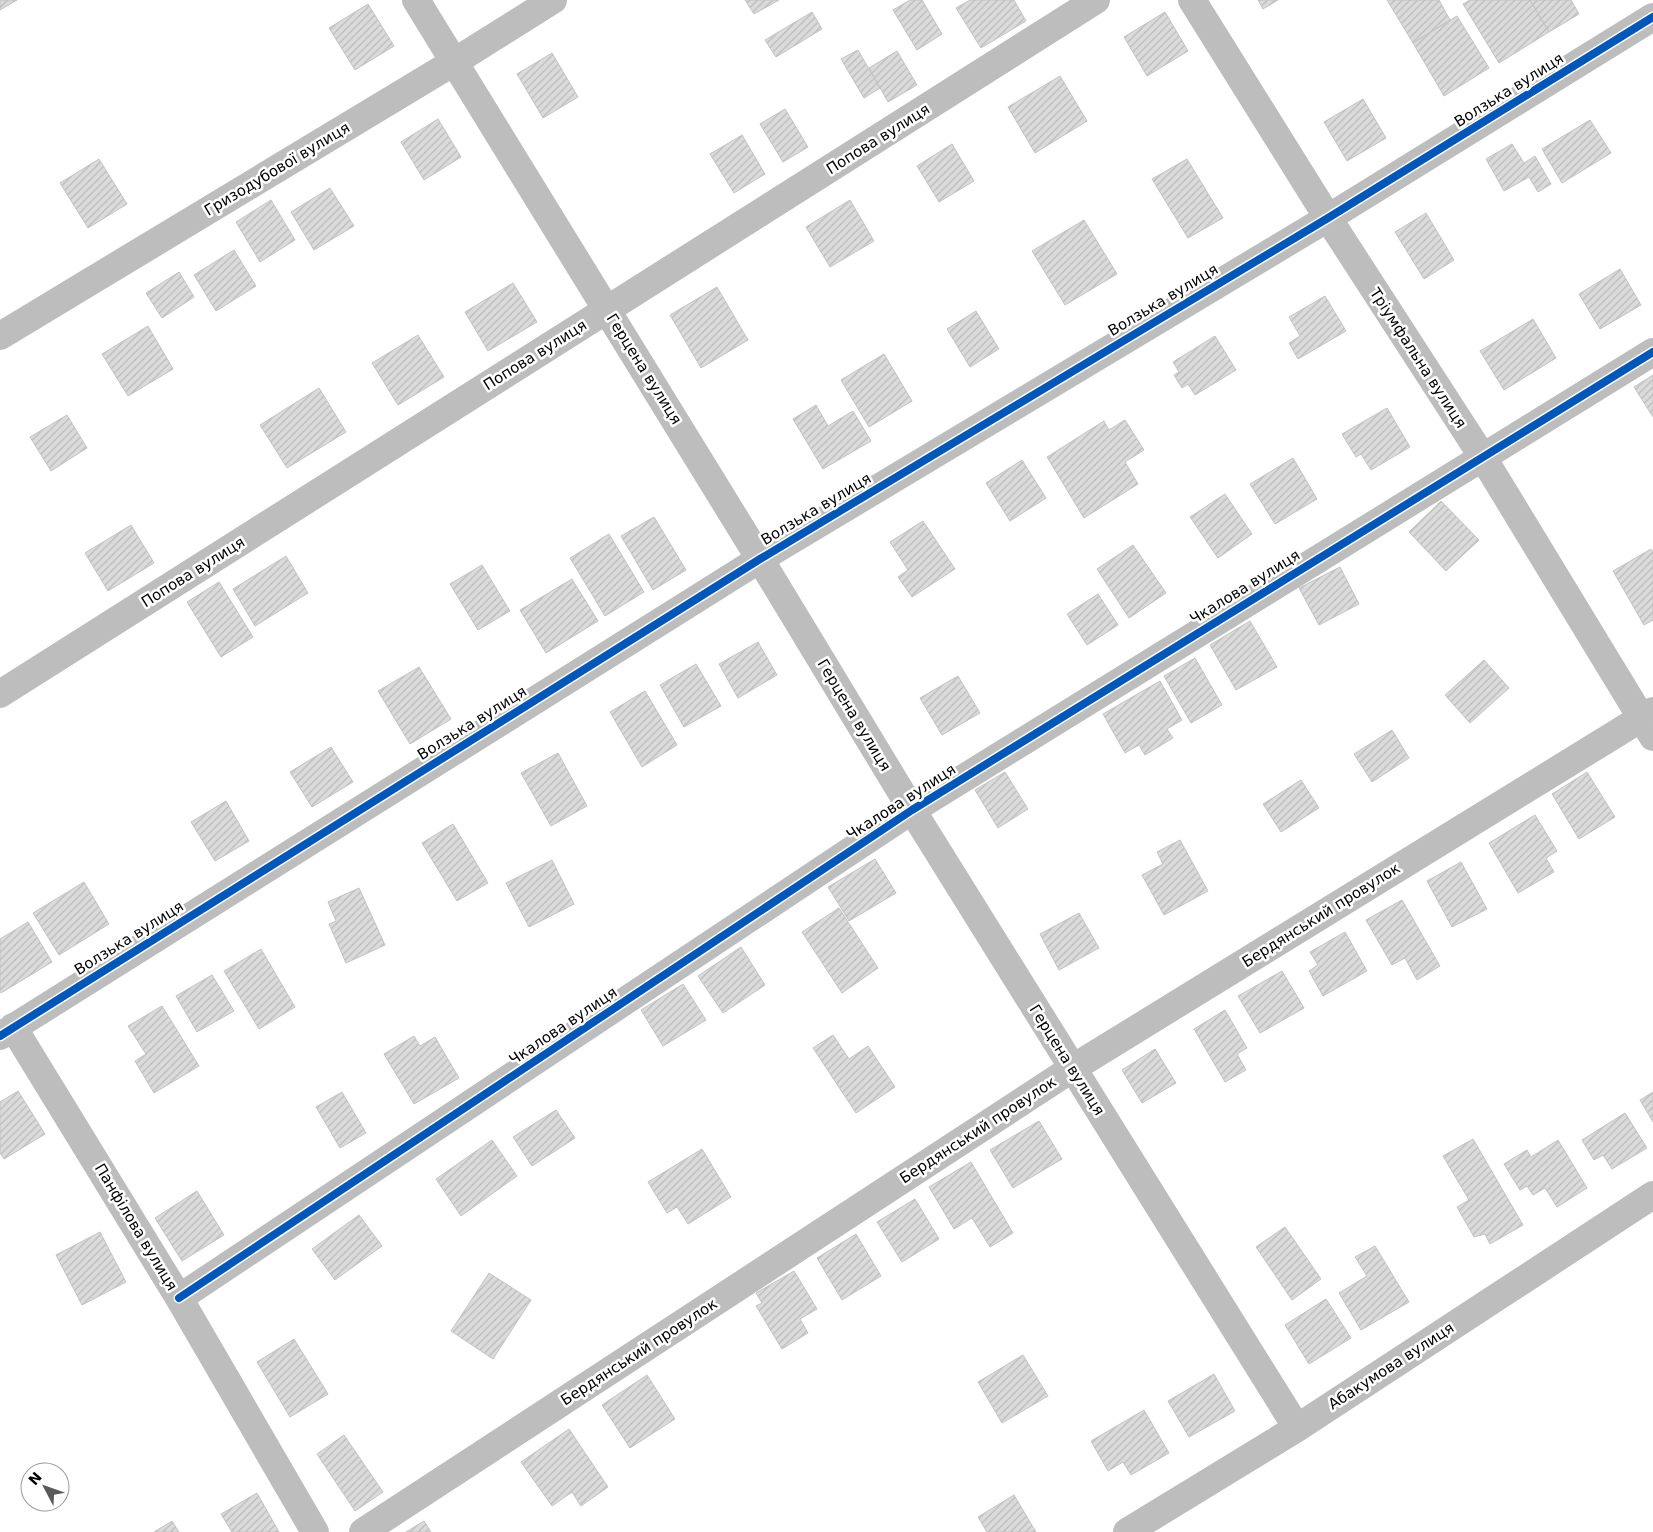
<svg xmlns="http://www.w3.org/2000/svg" width="1653" height="1532" viewBox="0 0 1653 1532" font-family="'DejaVu Sans',sans-serif">
<style>
.building{fill:url(#building-hatch);stroke:#c3c3c3}
.lines{fill:none;stroke-linecap:round;stroke-linejoin:round}
.minor{stroke:#bdbdbd;stroke-width:28}
.cycleway-casing{stroke:#fff;stroke-width:11}
.cycleway{stroke:#0057b8;stroke-width:8}
.labels{text-anchor:middle;stroke-width:5;stroke-linejoin:round;paint-order:stroke}
.street-label{font-size:15px;fill:#000;stroke:#fff}
</style>
<defs>
<pattern id="building-hatch" width="6" height="6" patternUnits="userSpaceOnUse" patternTransform="scale(1.25)"><rect width="6" height="6" fill="#dbdbdb"/><path d="M-1 1l2-2M0 6l6-6M5 7l2-2" fill="none" stroke="#bababa"/></pattern>
</defs>
<rect width="100%" height="100%" fill="#fff"/>
<path class="building" d="M 0,0 L 17,0 L 0,10 Z
M 745,0 L 779,0 L 754,14 Z
M 910,0 L 922,0 L 942,34 L 917,50 L 893,10 Z
M 970,0 L 1014,0 L 1026,21 L 981,48 L 956,8 Z
M 1258,0 L 1278,0 L 1263,9 Z
M 1387,0 L 1439,0 L 1450,20 L 1413,43 Z
M 1470,0 L 1530,0 L 1549,32 L 1499,63 L 1463,4 Z
M 1530,0 L 1571,0 L 1579,14 L 1549,32 Z
M 368,4 L 394,46 L 355,70 L 329,28 Z
M 812,12 L 822,29 L 776,57 L 765,40 Z
M 1165,12 L 1188,51 L 1147,76 L 1124,37 Z
M 1457,16 L 1489,68 L 1444,96 L 1413,43 Z
M 858,50 L 880,88 L 864,98 L 841,59 Z
M 897,51 L 917,85 L 888,102 L 869,68 Z
M 552,53 L 578,97 L 543,118 L 517,74 Z
M 1060,76 L 1087,121 L 1035,153 L 1008,107 Z
M 1363,99 L 1386,138 L 1347,161 L 1324,122 Z
M 785,109 L 808,147 L 783,162 L 760,124 Z
M 438,119 L 461,157 L 424,180 L 401,142 Z
M 1590,120 L 1611,153 L 1562,183 L 1542,149 Z
M 742,135 L 765,174 L 734,193 L 710,154 Z
M 952,144 L 974,181 L 939,202 L 917,166 Z
M 1512,144 L 1524,163 L 1535,156 L 1551,184 L 1538,192 L 1529,177 L 1504,191 L 1486,159 Z
M 99,159 L 127,204 L 88,228 L 60,183 Z
M 1187,159 L 1223,218 L 1188,238 L 1152,179 Z
M 330,188 L 354,226 L 314,250 L 291,212 Z
M 271,200 L 295,240 L 260,262 L 236,222 Z
M 850,200 L 874,241 L 830,267 L 806,227 Z
M 1426,213 L 1454,260 L 1424,279 L 1395,232 Z
M 1084,220 L 1117,274 L 1065,305 L 1032,251 Z
M 234,250 L 256,286 L 216,311 L 194,275 Z
M 1620,269 L 1641,305 L 1600,329 L 1579,294 Z
M 179,272 L 194,297 L 162,318 L 146,293 Z
M 513,283 L 537,322 L 488,351 L 465,312 Z
M 717,287 L 748,340 L 701,368 L 670,315 Z
M 1325,296 L 1346,331 L 1298,359 L 1289,343 L 1300,336 L 1289,317 Z
M 976,311 L 999,349 L 970,367 L 947,329 Z
M 1533,319 L 1556,358 L 1504,390 L 1480,351 Z
M 148,326 L 173,369 L 128,396 L 102,354 Z
M 418,335 L 444,377 L 398,405 L 372,363 Z
M 1215,336 L 1236,370 L 1195,395 L 1188,384 L 1182,388 L 1174,375 L 1179,372 L 1173,362 Z
M 884,354 L 912,401 L 869,427 L 841,380 Z
M 1653,375 L 1653,417 L 1634,387 Z
M 319,388 L 346,432 L 287,468 L 260,425 Z
M 816,405 L 828,426 L 853,411 L 871,441 L 823,469 L 793,419 Z
M 1387,408 L 1410,447 L 1371,470 L 1361,454 L 1356,457 L 1342,434 Z
M 67,415 L 87,448 L 51,471 L 30,437 Z
M 1125,420 L 1144,450 L 1125,462 L 1138,484 L 1084,518 L 1047,457 L 1104,421 L 1109,430 Z
M 1293,458 L 1317,499 L 1275,524 L 1250,484 Z
M 1022,460 L 1046,498 L 1010,521 L 986,483 Z
M 1225,494 L 1252,534 L 1218,558 L 1190,517 Z
M 1441,501 L 1479,540 L 1446,571 L 1409,532 Z
M 654,517 L 686,570 L 653,590 L 621,536 Z
M 923,521 L 955,569 L 912,597 L 898,577 L 908,570 L 890,542 Z
M 131,525 L 154,563 L 108,591 L 85,553 Z
M 609,534 L 644,592 L 605,616 L 570,558 Z
M 1133,545 L 1166,593 L 1129,618 L 1097,569 Z
M 1651,549 L 1653,552 L 1653,620 L 1644,625 L 1613,571 Z
M 286,556 L 308,593 L 255,626 L 233,589 Z
M 482,565 L 510,611 L 478,630 L 450,584 Z
M 1340,567 L 1359,604 L 1319,625 L 1299,588 Z
M 572,579 L 598,621 L 546,653 L 520,610 Z
M 219,582 L 253,637 L 221,657 L 187,602 Z
M 1098,594 L 1118,625 L 1087,645 L 1067,614 Z
M 1250,621 L 1277,667 L 1236,690 L 1210,645 Z
M 758,642 L 777,675 L 738,698 L 719,664 Z
M 1195,658 L 1222,705 L 1191,723 L 1164,676 Z
M 1484,660 L 1509,688 L 1470,723 L 1445,695 Z
M 696,664 L 721,706 L 684,727 L 660,685 Z
M 419,667 L 451,719 L 410,744 L 378,691 Z
M 958,676 L 980,713 L 942,735 L 920,698 Z
M 1160,681 L 1182,720 L 1167,729 L 1173,738 L 1145,755 L 1139,745 L 1125,753 L 1103,714 Z
M 645,691 L 677,745 L 642,767 L 610,712 Z
M 1392,730 L 1409,758 L 1372,782 L 1354,754 Z
M 331,747 L 353,782 L 312,807 L 290,772 Z
M 558,753 L 587,806 L 551,826 L 521,773 Z
M 1005,772 L 1028,809 L 998,828 L 975,790 Z
M 1587,772 L 1615,817 L 1579,839 L 1552,794 Z
M 1301,780 L 1319,808 L 1281,832 L 1263,804 Z
M 226,801 L 249,841 L 215,861 L 191,822 Z
M 1535,815 L 1557,851 L 1546,858 L 1554,872 L 1518,893 L 1489,843 Z
M 453,824 L 488,883 L 457,901 L 422,843 Z
M 1180,840 L 1208,891 L 1164,915 L 1142,875 L 1163,864 L 1157,852 Z
M 875,859 L 896,893 L 849,921 L 828,887 Z
M 552,860 L 574,904 L 529,927 L 506,883 Z
M 1461,862 L 1487,909 L 1452,927 L 1427,881 Z
M 84,882 L 109,924 L 59,955 L 33,913 Z
M 359,888 L 385,945 L 346,963 L 329,924 L 336,921 L 328,902 Z
M 1402,900 L 1440,966 L 1417,980 L 1405,958 L 1392,965 L 1366,920 Z
M 839,908 L 878,968 L 842,993 L 802,932 Z
M 1079,913 L 1099,948 L 1059,970 L 1040,934 Z
M 28,922 L 52,962 L 1,993 L 0,991 L 0,939 Z
M 1345,932 L 1367,971 L 1323,996 L 1309,971 L 1318,965 L 1310,952 Z
M 741,947 L 765,985 L 723,1013 L 698,976 Z
M 261,949 L 295,1007 L 259,1029 L 224,971 Z
M 1282,971 L 1304,1008 L 1260,1033 L 1238,996 Z
M 212,975 L 234,1011 L 197,1032 L 176,996 Z
M 683,984 L 706,1020 L 663,1046 L 641,1010 Z
M 162,1006 L 199,1066 L 154,1093 L 135,1061 L 146,1054 L 128,1026 Z
M 1225,1010 L 1247,1048 L 1237,1054 L 1246,1070 L 1225,1082 L 1194,1029 Z
M 833,1035 L 849,1059 L 868,1046 L 895,1087 L 856,1113 L 813,1048 Z
M 414,1036 L 420,1046 L 435,1037 L 459,1078 L 414,1104 L 384,1054 Z
M 1155,1049 L 1176,1083 L 1142,1103 L 1122,1070 Z
M 18,1091 L 45,1134 L 4,1159 L 0,1153 L 0,1102 Z
M 342,1092 L 366,1133 L 340,1148 L 316,1107 Z
M 1653,1092 L 1653,1122 L 1640,1100 Z
M 556,1110 L 575,1138 L 532,1166 L 513,1137 Z
M 1625,1113 L 1647,1148 L 1612,1169 L 1603,1155 L 1594,1160 L 1582,1140 Z
M 1039,1121 L 1062,1159 L 1013,1188 L 990,1150 Z
M 1473,1139 L 1523,1225 L 1490,1244 L 1485,1234 L 1474,1237 L 1457,1207 L 1469,1200 L 1443,1156 Z
M 492,1140 L 517,1176 L 461,1216 L 436,1179 Z
M 1558,1140 L 1587,1188 L 1557,1207 L 1545,1188 L 1533,1195 L 1527,1186 L 1520,1190 L 1504,1164 L 1527,1150 L 1531,1157 Z
M 702,1149 L 731,1197 L 688,1224 L 677,1207 L 667,1213 L 648,1182 Z
M 971,1162 L 1013,1233 L 990,1247 L 972,1218 L 954,1229 L 929,1187 Z
M 197,1191 L 224,1235 L 182,1261 L 155,1218 Z
M 915,1199 L 939,1239 L 902,1262 L 877,1222 Z
M 359,1215 L 382,1246 L 335,1280 L 312,1249 Z
M 1285,1227 L 1321,1279 L 1292,1300 L 1256,1247 Z
M 100,1232 L 126,1282 L 82,1305 L 56,1255 Z
M 856,1234 L 881,1276 L 842,1300 L 817,1258 Z
M 1375,1246 L 1409,1302 L 1361,1330 L 1339,1293 L 1367,1276 L 1355,1257 Z
M 794,1271 L 817,1309 L 800,1319 L 808,1333 L 782,1349 L 756,1306 L 762,1303 L 756,1293 Z
M 489,1273 L 531,1300 L 493,1359 L 451,1331 Z
M 1326,1299 L 1351,1338 L 1309,1364 L 1285,1325 Z
M 294,1339 L 328,1394 L 290,1417 L 257,1362 Z
M 1023,1355 L 1048,1396 L 1002,1423 L 978,1382 Z
M 1214,1374 L 1235,1411 L 1189,1437 L 1168,1401 Z
M 647,1375 L 675,1419 L 630,1448 L 602,1405 Z
M 1144,1410 L 1169,1453 L 1131,1475 L 1123,1462 L 1108,1471 L 1091,1441 Z
M 569,1429 L 608,1487 L 581,1506 L 572,1492 L 552,1506 L 521,1462 Z
M 344,1435 L 383,1492 L 355,1511 L 317,1454 Z
M 257,1493 L 279,1532 L 232,1532 L 221,1514 Z
M 1014,1495 L 1036,1532 L 987,1532 L 978,1517 Z
M 172,1521 L 179,1532 L 154,1532 Z
M 424,1521 L 431,1532 L 406,1532 Z"/>
<g class="lines">
<path class="minor" d="M 416,0 L 760,559 L 912,810 L 1297,1428
M 1192,0 L 1328,218 L 1482,456 L 1653,737
M 0,336 L 454,62 L 553,0
M 0,694 L 1096,0
M 13,1027 L 179,1298 L 315,1532
M 0,1036 L 760,559 L 1328,218 L 1653,17
M 179,1298 L 912,810 L 1653,352
M 363,1532 L 1073,1068 L 1653,711
M 1127,1532 L 1297,1428 L 1653,1195"/>
<defs>
<path id="cycleway" d="M 0,1036 L 760,559 L 1328,218 L 1653,17
M 179,1298 L 912,810 L 1653,352"/>
</defs>
<use href="#cycleway" class="cycleway-casing"/>
<use href="#cycleway" class="cycleway"/>
</g>
<g class="labels">
<g class="street-label">
<text transform="translate(1509 90) rotate(-32)" y="5">Волзька вулиця</text>
<text transform="translate(878 139) rotate(-32)" y="5">Попова вулиця</text>
<text transform="translate(277 169) rotate(-31)" y="5">Гризодубової вулиця</text>
<text transform="translate(1163 300) rotate(-31)" y="5">Волзька вулиця</text>
<text transform="translate(535 355) rotate(-32)" y="5">Попова вулиця</text>
<text transform="translate(1418 358) rotate(57)" y="5">Тріумфальна вулиця</text>
<text transform="translate(644 369) rotate(58)" y="5">Герцена вулиця</text>
<text transform="translate(816 509) rotate(-31)" y="5">Волзька вулиця</text>
<text transform="translate(193 572) rotate(-32)" y="5">Попова вулиця</text>
<text transform="translate(1245 587) rotate(-32)" y="5">Чкалова вулиця</text>
<text transform="translate(854 715) rotate(59)" y="5">Герцена вулиця</text>
<text transform="translate(472 723) rotate(-32)" y="5">Волзька вулиця</text>
<text transform="translate(901 802) rotate(-33)" y="5">Чкалова вулиця</text>
<text transform="translate(1321 915) rotate(-32)" y="5">Бердянський провулок</text>
<text transform="translate(129 938) rotate(-32)" y="5">Волзька вулиця</text>
<text transform="translate(563 1026) rotate(-34)" y="5">Чкалова вулиця</text>
<text transform="translate(1067 1060) rotate(58)" y="5">Герцена вулиця</text>
<text transform="translate(978 1130) rotate(-33)" y="5">Бердянський провулок</text>
<text transform="translate(136 1227) rotate(59)" y="5">Панфілова вулиця</text>
<text transform="translate(639 1352) rotate(-33)" y="5">Бердянський провулок</text>
<text transform="translate(1391 1366) rotate(-33)" y="5">Абакумова вулиця</text>
</g>
</g>
<g transform="translate(45 1487) rotate(311)"><circle r="24" fill="#ffffff" stroke="#999999"/>
<path d="M0-4L9 19L0 12L-9 19Z" fill="#595959"/>
<text y="-8" font-size="14" font-weight="bold" text-anchor="middle" fill="#000000">N</text>
</g>
</svg>
